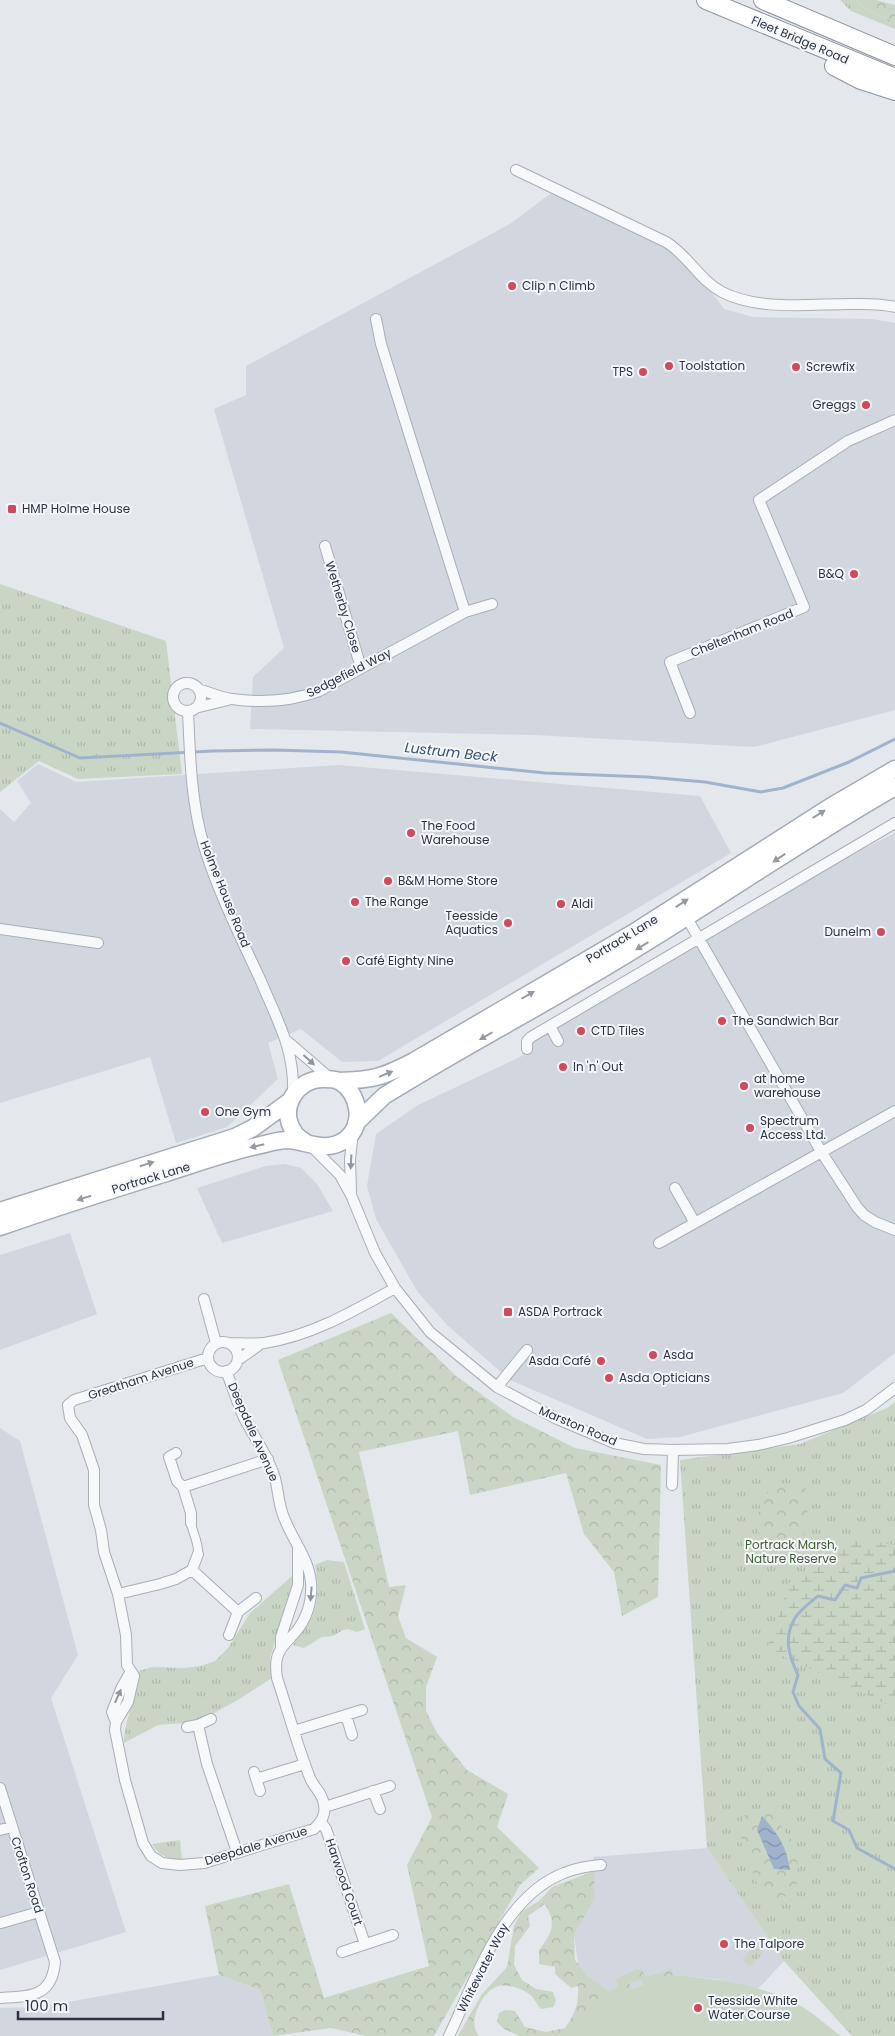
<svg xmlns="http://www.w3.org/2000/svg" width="895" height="2036" viewBox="0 0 895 2036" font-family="Poppins,sans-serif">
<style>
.built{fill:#d2d6de}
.grass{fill:url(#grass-tufts)}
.forest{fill:url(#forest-crowns);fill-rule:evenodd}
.wetland{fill:url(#wetland-marsh)}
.pitch{fill:#c9d6c5}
.water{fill:url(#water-waves)}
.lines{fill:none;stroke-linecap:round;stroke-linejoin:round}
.stream{stroke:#9fb4cc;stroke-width:3}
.pedestrian-casing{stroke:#a9aeb7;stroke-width:10}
.minor-casing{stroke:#a9aeb7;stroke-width:12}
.primary-casing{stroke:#a3abb8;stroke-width:19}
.trunk-casing{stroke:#8b94a3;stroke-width:20}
.pedestrian{stroke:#f7f8fa;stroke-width:8}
.minor{stroke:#f7f8fa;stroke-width:10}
.primary{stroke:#fff;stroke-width:16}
.trunk{stroke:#fff;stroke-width:18}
.oneway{fill:#959aa2}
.oneway2{fill:#9196a0}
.poi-dot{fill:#d1495b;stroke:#f4f6f9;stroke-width:2}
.labels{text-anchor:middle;stroke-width:4;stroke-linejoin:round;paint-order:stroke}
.street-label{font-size:12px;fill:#2b3445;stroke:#f4f6f9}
.poi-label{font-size:12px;fill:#2b3445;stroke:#f4f6f9;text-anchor:start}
.park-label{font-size:12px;fill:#3f6138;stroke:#f4f6f9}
.water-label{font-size:14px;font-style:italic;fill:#34527a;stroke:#f4f6f9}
</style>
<defs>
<pattern id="grass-tufts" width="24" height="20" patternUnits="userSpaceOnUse" patternTransform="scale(1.25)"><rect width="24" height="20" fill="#c9d6c5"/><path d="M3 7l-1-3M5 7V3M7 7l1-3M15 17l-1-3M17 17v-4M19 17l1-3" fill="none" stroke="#adb8ab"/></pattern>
<pattern id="forest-crowns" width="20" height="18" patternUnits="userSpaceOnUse" patternTransform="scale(1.25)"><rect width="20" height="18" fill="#c9d6c5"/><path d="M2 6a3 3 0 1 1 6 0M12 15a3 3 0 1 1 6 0" fill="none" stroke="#adb8ab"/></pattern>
<pattern id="wetland-marsh" width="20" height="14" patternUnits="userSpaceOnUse" patternTransform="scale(1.25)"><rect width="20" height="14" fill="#c9d6c5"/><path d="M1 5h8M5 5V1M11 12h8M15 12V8" fill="none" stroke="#adb8ab"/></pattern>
<pattern id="water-waves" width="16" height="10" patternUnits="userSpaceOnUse" patternTransform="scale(1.25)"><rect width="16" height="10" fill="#9fb4cc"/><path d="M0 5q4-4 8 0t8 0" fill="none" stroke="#8293a7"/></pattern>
</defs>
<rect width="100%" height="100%" fill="#e4e7ec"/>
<path class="built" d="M 554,191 L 671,243 L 707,286 L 724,309 L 753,317 L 872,319 L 895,323 L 895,710 L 754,747 L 535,735 L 250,729 L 253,677 L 284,648 L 214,409 L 246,395 L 246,366 L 510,224 Z
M 38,764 L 76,782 L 338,765 L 700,796 L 731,853 L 378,1061 L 342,1062 L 301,1029 L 268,1043 L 278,1079 L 227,1127 L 176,1143 L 150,1057 L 0,1103 L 0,809 L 14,822 L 31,803 L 17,781 Z
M 895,833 L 895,1353 L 843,1393 L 680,1437 L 647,1439 L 510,1380 L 447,1325 L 417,1291 L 376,1219 L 367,1186 L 376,1134 L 418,1105 L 522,1056 L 527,1043 L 694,948 L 853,854 Z
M 285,1164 L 301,1168 L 317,1184 L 333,1211 L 222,1243 L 197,1188 L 266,1166 Z
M 70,1233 L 97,1314 L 0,1350 L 0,1255 Z
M 0,1428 L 20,1441 L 78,1655 L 51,1698 L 126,1932 L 0,1970 Z
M 707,1848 L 784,1961 L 758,1989 L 715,1979 L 673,1975 L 612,1995 L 579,1969 L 574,1935 L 595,1898 L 593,1857 Z
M 219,1975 L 260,1990 L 273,2036 L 0,2036 L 0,2008 L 40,2007 Z"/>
<path class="grass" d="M 840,0 L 856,0 L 867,10 L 895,22 L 895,29 L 851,11 Z
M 0,584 L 166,641 L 182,774 L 78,779 L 39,761 L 0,792 Z
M 895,1402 L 895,2036 L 852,2036 L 784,1961 L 707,1848 L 680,1460 L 800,1444 L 887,1408 Z
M 327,1560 L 344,1562 L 365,1629 L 357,1632 L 348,1629 L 343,1630 L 333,1636 L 322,1637 L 304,1648 L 293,1645 C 298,1637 304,1631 309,1623 C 319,1605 319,1584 315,1565 Z
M 292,1576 L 294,1576 L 293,1584 L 270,1658 L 272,1678 L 236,1701 L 203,1719 L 184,1723 L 158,1725 L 124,1743 C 124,1717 139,1696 139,1671 L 152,1667 L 183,1668 L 201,1666 L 215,1661 L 228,1648 L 250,1613 Z
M 180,1840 L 182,1861 C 169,1859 158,1856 152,1844 Z
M 755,1944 L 764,1952 L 750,1967 L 742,1960 Z"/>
<path class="forest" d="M 856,0 L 876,0 L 895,5 L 895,22 L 867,10 Z
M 391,1313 L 456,1376 L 513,1417 L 575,1448 L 661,1465 L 658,1597 L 622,1616 L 614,1572 L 584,1534 L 566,1473 L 470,1495 L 458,1431 L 359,1452 L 389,1587 L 406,1585 L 398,1616 L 406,1638 L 437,1657 L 426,1687 L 426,1711 L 437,1733 L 467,1770 L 508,1794 L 497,1827 L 539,1868 L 520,1885 L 434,2036 L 366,2036 L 331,2028 L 273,2036 L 260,1990 L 219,1975 L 205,1906 L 289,1884 L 324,1998 L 429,1966 L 407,1865 L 432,1817 L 278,1360 Z
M 805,1482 L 809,1530 L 787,1550 L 768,1548 L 755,1525 L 763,1497 L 780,1484 Z
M 768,1808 L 792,1841 L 798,1865 L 796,1891 L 775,1901 L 760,1891 L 741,1842 L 743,1816 ZM 761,1816 C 777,1831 788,1848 790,1870 L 774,1869 L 768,1853 Z
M 594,1871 L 595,1898 L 574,1935 L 575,1960 L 588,1976 L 609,1992 L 618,1986 L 616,1979 L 637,1969 L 642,1970 L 646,1977 L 672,1969 L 673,1979 L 645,1988 L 641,1980 L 629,1983 L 631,1989 L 577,2036 L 519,2036 L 504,2029 L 497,2022 L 499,2013 L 505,2010 L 515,2011 L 525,2027 L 546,2032 L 565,2028 C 575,2014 579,2004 578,1986 L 571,1988 L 555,1974 L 555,1967 L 539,1964 L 539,1950 C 552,1933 557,1924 545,1904 L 528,1916 L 530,1926 L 515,1946 L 514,1965 L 522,1980 L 536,1989 L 553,1992 L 556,2001 L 553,2007 L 541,2009 C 537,2005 534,1997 529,1994 C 521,1988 505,1983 496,1987 C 481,1993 467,2023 479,2036 L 458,2036 L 482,1994 L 507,1967 L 514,1926 L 521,1912 L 539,1901 L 552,1887 Z"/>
<path class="wetland" d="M 854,1538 L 895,1545 L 895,1708 L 767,1649 L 789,1583 Z"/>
<path class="pitch" d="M 673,1975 C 715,1979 759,1984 797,2004 C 813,2012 827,2026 841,2036 L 564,2036 L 585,2013 L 612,1995 Z"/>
<path class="water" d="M 762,1816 C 778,1834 786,1845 790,1870 L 774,1869 L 757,1830 Z"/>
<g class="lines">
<path class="stream" d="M 0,723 L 80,758 L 213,751 L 274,750 L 341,752 L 545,773 L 647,777 L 705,782 L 761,792 L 783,788 L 849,762 L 895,739
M 895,1571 L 861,1578 L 857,1588 L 845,1585 L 835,1600 L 818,1596 C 811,1602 800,1610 795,1618 C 783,1638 789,1656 798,1675 L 793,1692 L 799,1706 L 820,1729 L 825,1759 L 841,1773 L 833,1821 L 849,1830 L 857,1848 L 895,1869"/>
<defs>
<path id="pedestrian" d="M 191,1523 C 193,1534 199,1543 198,1554"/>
<path id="minor" d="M 516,170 L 666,242 C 688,255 699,280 722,292 C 759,311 809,304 850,304 C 865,304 880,303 895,307
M 376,319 L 381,344 L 465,612
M 325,546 L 361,668
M173 697a14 14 0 1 1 28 0a14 14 0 1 1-28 0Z
M 198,689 C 209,692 221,698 232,699 C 261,703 292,701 319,691 L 465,612 L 492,604
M 195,708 L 228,700
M 188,711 C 190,756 191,803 204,846 C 218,892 240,936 260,979 C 277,1020 295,1049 293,1095
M 690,713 L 670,662 L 804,607 L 759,500 L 848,441 L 895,420
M 687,918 L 822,1153 L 857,1207 L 864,1215 L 875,1222 L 895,1230
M 0,929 L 98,943
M 550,1026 L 558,1041
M 287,1041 L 331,1079
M 527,1049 L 527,1041 L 531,1037 L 895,823
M 310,1145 L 340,1175 L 351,1195 L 375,1253 L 395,1288 L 430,1332 L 497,1387 L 557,1419 L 614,1443 L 644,1449 L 673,1450 L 728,1449 L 758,1445 L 788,1438 L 845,1420 L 866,1410 L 895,1388
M 675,1188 L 695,1223
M 351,1192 L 350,1159 L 353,1132
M 659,1243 L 895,1111
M 204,1299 L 216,1343
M208 1357a15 15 0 1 1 30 0a15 15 0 1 1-30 0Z
M 229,1343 C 240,1343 253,1344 264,1343 C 311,1336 354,1311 395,1288
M 208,1358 L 74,1400 L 68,1405 L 70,1418 L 82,1435 L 94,1470 L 94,1505 L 101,1530 L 104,1552 L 118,1594 L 126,1635 L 127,1665 L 134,1676 L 128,1702 L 116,1722 L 115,1730 L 125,1780 L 143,1843 L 151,1856 L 162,1863 L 180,1865 L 204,1863 L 314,1829 C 321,1822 326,1815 324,1805 C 323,1793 314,1788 310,1778 C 297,1745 288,1711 277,1678 C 276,1671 275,1662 278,1655 C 280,1648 286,1643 291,1637 C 303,1625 310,1610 311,1593 C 314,1562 291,1541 282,1512 C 278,1500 278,1487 274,1475 C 267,1454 254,1437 244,1418 C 237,1403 233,1387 226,1371
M 238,1360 L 262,1343
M 497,1387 L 527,1350
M 176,1453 L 169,1457 L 177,1481 L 183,1487 L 191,1513 L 191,1523
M 672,1485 L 673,1450
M 183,1487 L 268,1459
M 192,1570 L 238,1612
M 118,1594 L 160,1584 L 176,1579 L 192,1570 L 198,1554
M 229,1635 L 238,1612 L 256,1598
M 281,1649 L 281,1637 L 298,1585 L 298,1549
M 346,1715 L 352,1735
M 116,1722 L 112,1712 L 121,1689 L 131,1671
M 198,1725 L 207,1764 L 237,1852
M 187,1727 L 198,1725 L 211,1719
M 294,1731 L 362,1710
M 254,1772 L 260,1791
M 256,1779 L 305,1764
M 0,1788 L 55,1962 C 52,1998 29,1996 0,1998
M 373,1791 L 380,1809
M 325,1807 L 390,1786
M 321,1822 L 326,1829 L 365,1944
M 0,1830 L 12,1827
M 1,1923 L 39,1912
M 342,1952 L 393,1935
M 449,2036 C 475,1981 502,1897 564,1873 C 576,1868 588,1866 601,1865"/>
<path id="primary" d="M 338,1081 C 374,1080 383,1077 414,1061 L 633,933 L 830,807 L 895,769
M 356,1123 L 384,1096 C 464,1046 548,1003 629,953 C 718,899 804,839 895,787
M 0,1211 L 235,1137 L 253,1128 L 290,1101
M 0,1227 C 54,1208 108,1191 163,1174 C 195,1164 228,1152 261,1145 C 269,1143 279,1140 287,1140 C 307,1141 327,1154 346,1139 C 365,1124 359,1093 339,1081 C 334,1079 329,1079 324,1079 C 297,1078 278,1108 294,1132 C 296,1136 301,1139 305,1142"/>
<path id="trunk" d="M 706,0 L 895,78
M 763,0 L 895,56
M 834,66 L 861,80 L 895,91"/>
</defs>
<use href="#pedestrian" class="pedestrian-casing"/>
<use href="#minor" class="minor-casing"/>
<use href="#primary" class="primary-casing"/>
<use href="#trunk" class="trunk-casing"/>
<use href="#pedestrian" class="pedestrian"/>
<use href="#minor" class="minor"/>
<use href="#primary" class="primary"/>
<use href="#trunk" class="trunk"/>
</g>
<defs><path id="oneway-solid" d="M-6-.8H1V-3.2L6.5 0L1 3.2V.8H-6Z" transform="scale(1.25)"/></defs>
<g class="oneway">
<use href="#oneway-solid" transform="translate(819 814) rotate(-32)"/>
<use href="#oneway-solid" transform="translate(779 858) rotate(147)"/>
<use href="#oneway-solid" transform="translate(682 903) rotate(-33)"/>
<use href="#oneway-solid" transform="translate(642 946) rotate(149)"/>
<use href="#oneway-solid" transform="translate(528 995) rotate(-30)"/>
<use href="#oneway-solid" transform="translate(486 1036) rotate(150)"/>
<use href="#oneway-solid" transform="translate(386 1074) rotate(-22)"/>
<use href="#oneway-solid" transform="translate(257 1146) rotate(167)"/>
<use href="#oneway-solid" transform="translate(147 1164) rotate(-17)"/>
<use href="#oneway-solid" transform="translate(84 1198) rotate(163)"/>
</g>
<g class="oneway2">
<use href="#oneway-solid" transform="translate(309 1060) rotate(42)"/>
<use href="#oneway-solid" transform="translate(351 1162) rotate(93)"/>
<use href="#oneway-solid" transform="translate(311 1594) rotate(95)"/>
<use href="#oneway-solid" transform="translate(118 1696) rotate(-66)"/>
</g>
<g class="poi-dot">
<circle cx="512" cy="286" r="5"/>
<circle cx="669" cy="366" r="5"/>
<circle cx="796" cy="367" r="5"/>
<circle cx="643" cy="372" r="5"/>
<circle cx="866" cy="405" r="5"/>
<rect x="7" y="504" width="10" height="10" rx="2.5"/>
<circle cx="854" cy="574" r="5"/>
<circle cx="411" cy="833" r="5"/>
<circle cx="388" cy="881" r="5"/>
<circle cx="355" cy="902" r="5"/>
<circle cx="561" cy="904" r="5"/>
<circle cx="508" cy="923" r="5"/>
<circle cx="881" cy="932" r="5"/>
<circle cx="346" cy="961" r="5"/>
<circle cx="722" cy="1021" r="5"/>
<circle cx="581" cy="1031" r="5"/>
<circle cx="563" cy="1067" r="5"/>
<circle cx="744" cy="1086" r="5"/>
<circle cx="205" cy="1112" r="5"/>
<circle cx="750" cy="1128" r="5"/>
<rect x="503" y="1307" width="10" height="10" rx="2.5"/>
<circle cx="653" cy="1355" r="5"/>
<circle cx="601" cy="1361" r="5"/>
<circle cx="609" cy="1378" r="5"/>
<circle cx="724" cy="1944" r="5"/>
<circle cx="698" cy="2008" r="5"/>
</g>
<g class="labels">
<g class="street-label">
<text transform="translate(800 40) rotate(23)" y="4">Fleet Bridge Road</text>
<text transform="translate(343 607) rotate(73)" y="4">Wetherby Close</text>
<text transform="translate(742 633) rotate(-22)" y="4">Cheltenham Road</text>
<text transform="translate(349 673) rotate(-27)" y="4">Sedgefield Way</text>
<text transform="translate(225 894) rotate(68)" y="4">Holme House Road</text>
<text transform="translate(622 939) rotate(-31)" y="4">Portrack Lane</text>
<text transform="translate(151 1178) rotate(-17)" y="4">Portrack Lane</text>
<text transform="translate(141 1379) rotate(-18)" y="4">Greatham Avenue</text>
<text transform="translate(578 1426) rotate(23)" y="4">Marston Road</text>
<text transform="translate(253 1432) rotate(66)" y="4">Deepdale Avenue</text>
<text transform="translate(256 1846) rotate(-17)" y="4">Deepdale Avenue</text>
<text transform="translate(27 1875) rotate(72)" y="4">Crofton Road</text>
<text transform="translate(344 1882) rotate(71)" y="4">Harwood Court</text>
<text transform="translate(483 1968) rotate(-63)" y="4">Whitewater Way</text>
</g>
<g class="poi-label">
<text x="522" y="290">Clip n Climb</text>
<text x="679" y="370">Toolstation</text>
<text x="806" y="371">Screwfix</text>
<text x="633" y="376" text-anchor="end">TPS</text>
<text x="856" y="409" text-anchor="end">Greggs</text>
<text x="22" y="513">HMP Holme House</text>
<text x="844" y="578" text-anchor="end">B&amp;Q</text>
<text x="421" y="830">The Food<tspan x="421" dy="14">Warehouse</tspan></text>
<text x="398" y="885">B&amp;M Home Store</text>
<text x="365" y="906">The Range</text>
<text x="571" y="908">Aldi</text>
<text x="498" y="920" text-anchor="end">Teesside<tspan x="498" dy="14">Aquatics</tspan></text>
<text x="871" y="936" text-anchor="end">Dunelm</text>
<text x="356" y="965">Café Eighty Nine</text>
<text x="732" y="1025">The Sandwich Bar</text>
<text x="591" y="1035">CTD Tiles</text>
<text x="573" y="1071">In 'n' Out</text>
<text x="754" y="1083">at home<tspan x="754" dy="14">warehouse</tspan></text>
<text x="215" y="1116">One Gym</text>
<text x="760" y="1125">Spectrum<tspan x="760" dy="14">Access Ltd.</tspan></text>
<text x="518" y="1316">ASDA Portrack</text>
<text x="663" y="1359">Asda</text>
<text x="591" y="1365" text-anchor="end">Asda Café</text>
<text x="619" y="1382">Asda Opticians</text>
<text x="734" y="1948">The Talpore</text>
<text x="708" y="2005">Teesside White<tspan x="708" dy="14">Water Course</tspan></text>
</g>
<g class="park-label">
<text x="791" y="1549">Portrack Marsh,<tspan x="791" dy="14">Nature Reserve</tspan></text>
</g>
<g class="water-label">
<text transform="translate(451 752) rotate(6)" y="5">Lustrum Beck</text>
</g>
</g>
<path d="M18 2011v8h145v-8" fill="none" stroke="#2b3445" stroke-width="2.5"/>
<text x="25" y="2011" font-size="15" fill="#2b3445" stroke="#f4f6f9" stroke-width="4" paint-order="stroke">100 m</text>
</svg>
